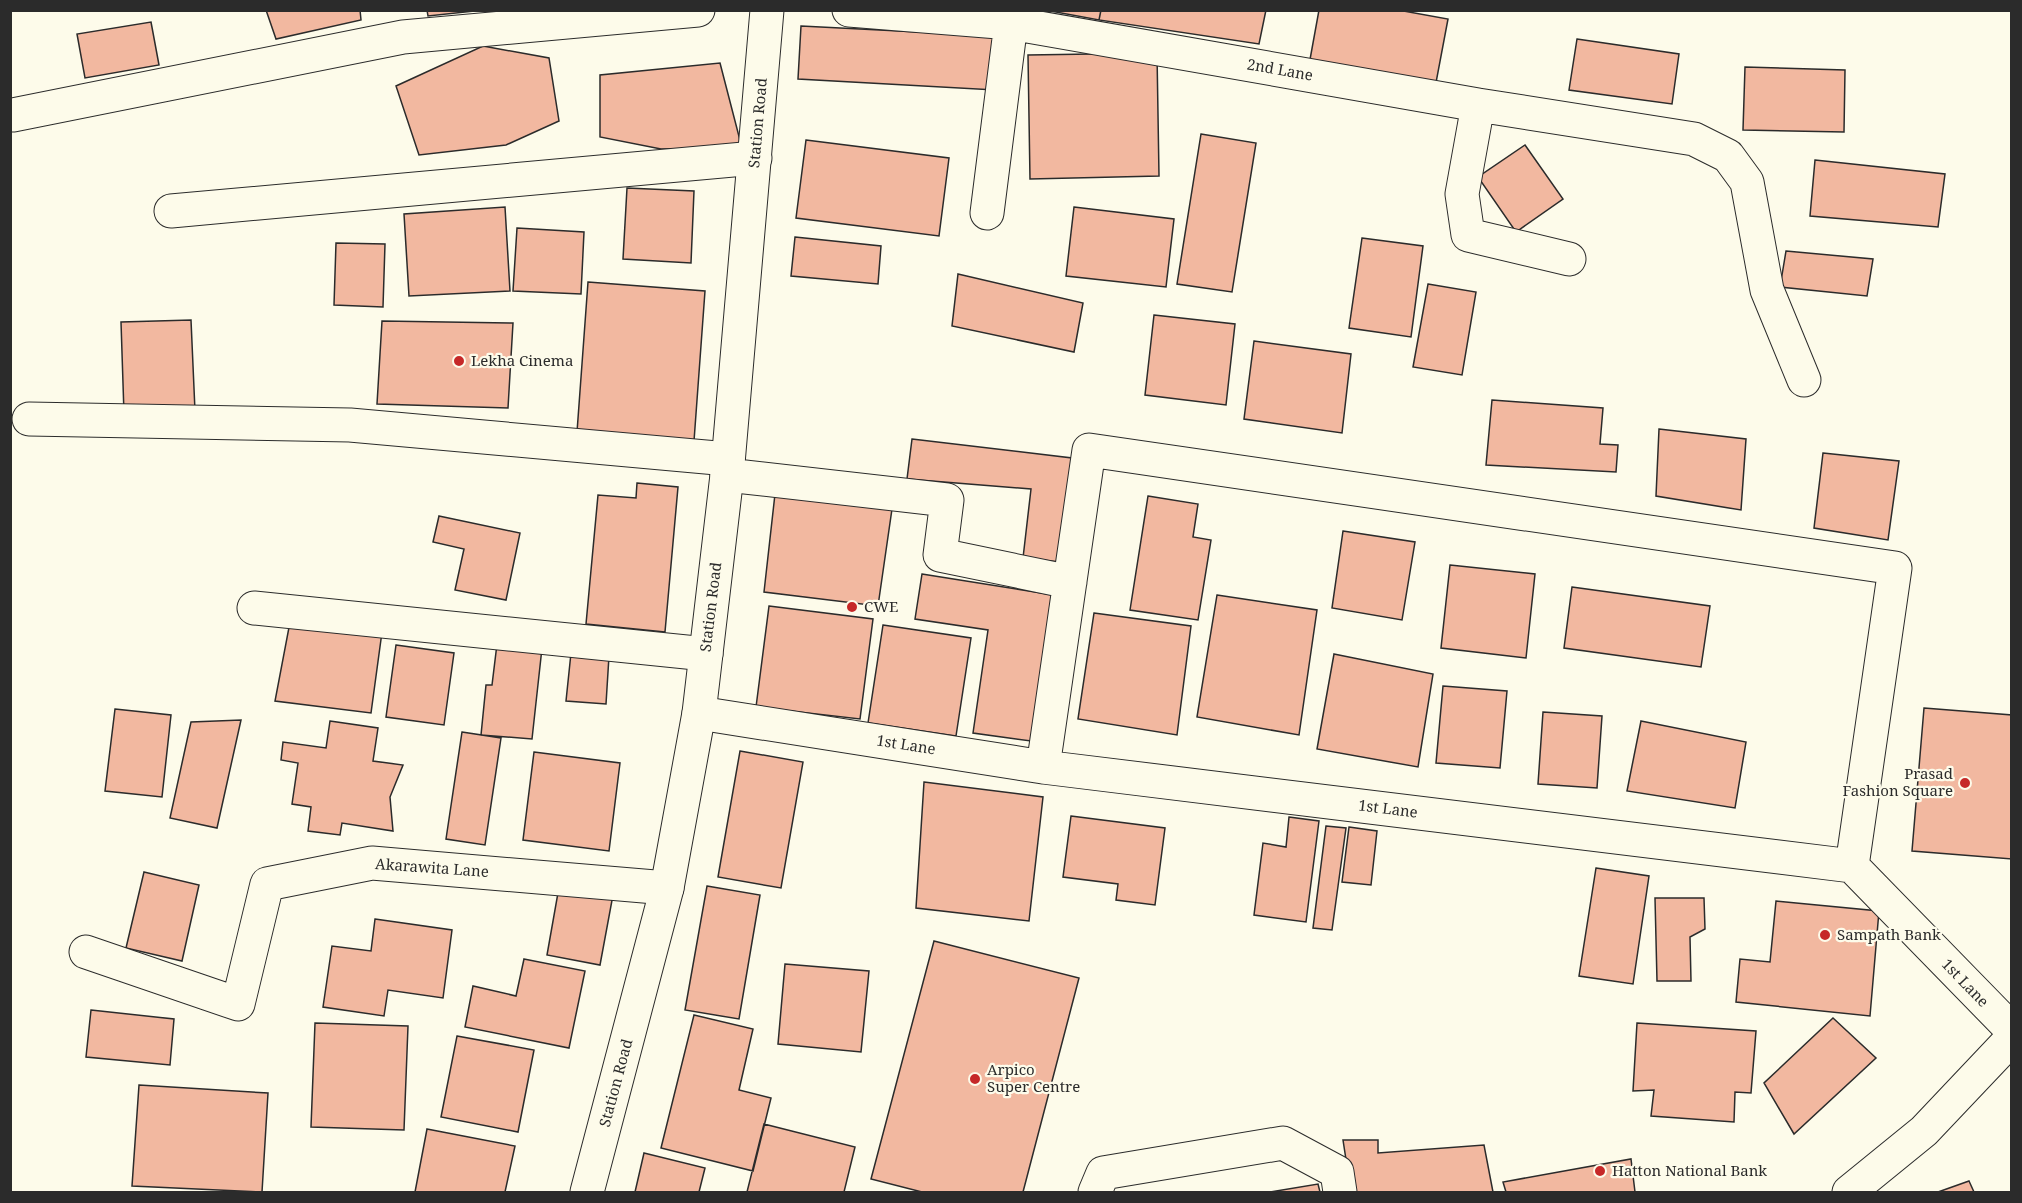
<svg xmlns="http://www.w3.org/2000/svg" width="2022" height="1203" viewBox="0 0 2022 1203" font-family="'Noto Serif',serif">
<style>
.building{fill:#f2b8a0;stroke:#2b2b2b;stroke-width:1.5}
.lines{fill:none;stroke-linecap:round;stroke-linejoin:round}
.minor-casing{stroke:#2b2b2b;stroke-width:35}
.major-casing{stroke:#2b2b2b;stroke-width:35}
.highway-casing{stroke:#2b2b2b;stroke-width:35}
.minor{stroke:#fdfbea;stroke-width:33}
.major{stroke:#fdfbea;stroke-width:33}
.highway{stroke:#fdfbea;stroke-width:33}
.poi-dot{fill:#c62828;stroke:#fdfbea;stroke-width:2}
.labels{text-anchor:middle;stroke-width:4.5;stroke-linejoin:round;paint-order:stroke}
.street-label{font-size:15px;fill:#2b2b2b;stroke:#fdfbea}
.poi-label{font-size:15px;fill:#2b2b2b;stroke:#fdfbea;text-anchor:start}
</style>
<rect width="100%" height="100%" fill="#fdfbea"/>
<path class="building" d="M 266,10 L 360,10 L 361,20 L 276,39 Z
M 427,10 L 484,10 L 428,16 Z
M 1045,10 L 1101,10 L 1099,20 Z
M 1101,10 L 1266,10 L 1259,44 L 1099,20 Z
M 1319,10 L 1398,10 L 1448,19 L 1435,88 L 1309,65 Z
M 151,22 L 159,65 L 85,78 L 77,34 Z
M 801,26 L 997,36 L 995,90 L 798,79 Z
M 1577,39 L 1679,54 L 1672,104 L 1569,90 Z
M 483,46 L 549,58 L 559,121 L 506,145 L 419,155 L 396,86 Z
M 1157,53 L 1159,176 L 1030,179 L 1028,55 Z
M 720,63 L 742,148 L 661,149 L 600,137 L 600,75 Z
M 1745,67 L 1845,70 L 1844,132 L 1743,130 Z
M 1201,134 L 1256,143 L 1232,292 L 1177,284 Z
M 806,140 L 949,158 L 939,236 L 796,218 Z
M 1525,145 L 1563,199 L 1516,232 L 1478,177 Z
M 1815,160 L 1945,174 L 1938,227 L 1810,216 Z
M 627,188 L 694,191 L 691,263 L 623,259 Z
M 505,207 L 510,291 L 409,296 L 404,214 Z
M 1074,207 L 1174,219 L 1166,287 L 1066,276 Z
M 517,228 L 584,232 L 581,294 L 513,291 Z
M 795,237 L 881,246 L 878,284 L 791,276 Z
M 1362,238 L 1423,246 L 1411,337 L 1349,328 Z
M 336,243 L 385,244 L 383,307 L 334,305 Z
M 1786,251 L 1873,259 L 1867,296 L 1780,287 Z
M 958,274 L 1083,303 L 1074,352 L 952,326 Z
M 588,282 L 705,291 L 694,441 L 577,432 Z
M 1428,284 L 1476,292 L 1462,375 L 1413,367 Z
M 1154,315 L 1235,324 L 1226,405 L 1145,395 Z
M 191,320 L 195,411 L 124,414 L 121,322 Z
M 382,321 L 513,323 L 508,408 L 377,404 Z
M 1254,341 L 1351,354 L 1342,433 L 1244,419 Z
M 1492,400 L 1603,408 L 1600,444 L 1618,445 L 1616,472 L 1486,465 Z
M 1659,429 L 1746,439 L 1741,510 L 1656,496 Z
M 912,439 L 1072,458 L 1060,562 L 1023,558 L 1031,489 L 907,479 Z
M 1823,453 L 1899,461 L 1888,540 L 1814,528 Z
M 637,483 L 678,487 L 665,632 L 586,624 L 598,495 L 636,498 Z
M 775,494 L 892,509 L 878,606 L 764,592 Z
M 1148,496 L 1198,504 L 1193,537 L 1211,540 L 1198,620 L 1130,610 Z
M 439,516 L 520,533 L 506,600 L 455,590 L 464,549 L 433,542 Z
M 1343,531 L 1415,542 L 1402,620 L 1332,608 Z
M 1450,565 L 1535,574 L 1526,658 L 1441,648 Z
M 922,574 L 1054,595 L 1031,741 L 973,733 L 988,630 L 915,619 Z
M 1572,587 L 1710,606 L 1701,667 L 1564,648 Z
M 1217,595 L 1317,610 L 1299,735 L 1197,717 Z
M 769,606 L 873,619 L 860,719 L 756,707 Z
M 1094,613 L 1191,626 L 1177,735 L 1078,719 Z
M 290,622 L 382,632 L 371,713 L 275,701 Z
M 883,625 L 971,638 L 956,736 L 868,723 Z
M 497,644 L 542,648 L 532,739 L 481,735 L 486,685 L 492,685 Z
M 396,645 L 454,653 L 444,725 L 386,717 Z
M 571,653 L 609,656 L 606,704 L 566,701 Z
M 1334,654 L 1433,674 L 1418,767 L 1317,749 Z
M 1443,686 L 1507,691 L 1500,768 L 1436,763 Z
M 1924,708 L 2012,715 L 2012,859 L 1912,851 Z
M 115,709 L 171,715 L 162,797 L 105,791 Z
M 1543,712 L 1602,716 L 1597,788 L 1538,784 Z
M 241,720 L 217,828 L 170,818 L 191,722 Z
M 330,721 L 378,728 L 373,761 L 403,765 L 390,797 L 393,831 L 342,823 L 340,835 L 308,831 L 311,807 L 292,804 L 298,763 L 281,760 L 283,742 L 326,748 Z
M 1641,721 L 1746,742 L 1735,808 L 1627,791 Z
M 462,732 L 501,738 L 485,845 L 446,839 Z
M 740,751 L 803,762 L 781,888 L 718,877 Z
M 534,752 L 620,763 L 609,851 L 523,840 Z
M 924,782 L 1043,797 L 1029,921 L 916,908 Z
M 1071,816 L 1165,828 L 1155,905 L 1116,900 L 1118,884 L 1063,877 Z
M 1289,817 L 1319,821 L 1306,922 L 1254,915 L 1263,843 L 1286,847 Z
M 1326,826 L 1346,828 L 1332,930 L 1313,928 Z
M 1349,827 L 1377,831 L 1371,885 L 1342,882 Z
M 1596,868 L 1649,876 L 1633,984 L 1579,976 Z
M 144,872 L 199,885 L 182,961 L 126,948 Z
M 707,886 L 760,895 L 739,1019 L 685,1010 Z
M 559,887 L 613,895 L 600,965 L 547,955 Z
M 1655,898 L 1704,898 L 1705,929 L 1690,937 L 1691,981 L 1657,981 Z
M 1776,901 L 1879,911 L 1870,1016 L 1736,1002 L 1740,959 L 1770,962 Z
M 375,919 L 452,930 L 443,998 L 388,990 L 384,1016 L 323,1007 L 332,946 L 371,951 Z
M 934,941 L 1079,978 L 1023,1192 L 922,1192 L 871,1179 Z
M 524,959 L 585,971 L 569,1048 L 465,1027 L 473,986 L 516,996 Z
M 785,964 L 869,971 L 861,1052 L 778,1044 Z
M 91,1010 L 174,1019 L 170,1065 L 86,1057 Z
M 694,1015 L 753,1029 L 739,1090 L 771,1098 L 753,1171 L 661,1148 Z
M 1833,1018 L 1876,1058 L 1794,1134 L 1764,1083 Z
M 315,1023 L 408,1026 L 404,1130 L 311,1127 Z
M 1637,1023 L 1756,1031 L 1751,1093 L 1735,1092 L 1734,1122 L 1651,1116 L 1654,1090 L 1633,1091 Z
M 457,1036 L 534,1050 L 518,1132 L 441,1117 Z
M 139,1085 L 268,1093 L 262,1192 L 132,1186 Z
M 764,1124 L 855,1147 L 844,1192 L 747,1192 Z
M 427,1129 L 515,1146 L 505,1192 L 415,1192 Z
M 1343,1140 L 1378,1140 L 1378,1153 L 1484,1145 L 1493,1192 L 1351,1192 Z
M 644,1153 L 705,1168 L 699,1192 L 635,1192 Z
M 1631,1159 L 1635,1192 L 1506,1192 L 1503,1182 Z
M 1969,1181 L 1974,1192 L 1938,1192 Z
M 1318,1184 L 1320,1192 L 1270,1192 Z"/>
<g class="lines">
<defs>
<path id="minor" d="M 849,10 L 1011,23 L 1478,105 L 1462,194 L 1468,235 L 1569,259
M 1478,105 L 1694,139 L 1728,156 L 1747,182 L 1767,290 L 1804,380
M 13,115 L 403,37 L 698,10
M 171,211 L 755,158
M 987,213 L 1011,23
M 29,419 L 350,425 L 728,459
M 727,475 L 947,500 L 940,555 L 1070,582
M 254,608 L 706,654
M 699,713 L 1043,767 L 1852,866 L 2012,1030
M 1043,767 L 1089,450 L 1895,568 L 1852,866
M 86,952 L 238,1004 L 267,884 L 372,863 L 667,888
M 1095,1192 L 1103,1173 L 1283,1143 L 1337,1172 L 1340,1192"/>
<path id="major" d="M 587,1192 L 667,888 L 699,713 L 727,475 L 767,10"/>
<path id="highway" d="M 1849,1192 L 1924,1131 L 2012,1038"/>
</defs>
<use href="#minor" class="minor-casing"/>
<use href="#major" class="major-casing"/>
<use href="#highway" class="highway-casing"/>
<use href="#minor" class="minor"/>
<use href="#major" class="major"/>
<use href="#highway" class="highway"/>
</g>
<g class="poi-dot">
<circle cx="459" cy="361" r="6"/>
<circle cx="852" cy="607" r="6"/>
<circle cx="1965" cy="783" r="6"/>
<circle cx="1825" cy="935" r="6"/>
<circle cx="975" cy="1079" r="6"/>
<circle cx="1600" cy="1171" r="6"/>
</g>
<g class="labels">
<g class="street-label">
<text transform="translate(1280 70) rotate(10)" y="5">2nd Lane</text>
<text transform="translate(758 123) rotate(-85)" y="5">Station Road</text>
<text transform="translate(711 607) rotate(-83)" y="5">Station Road</text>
<text transform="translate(906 745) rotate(9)" y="5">1st Lane</text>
<text transform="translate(1388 809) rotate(7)" y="5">1st Lane</text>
<text transform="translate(432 868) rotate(4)" y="5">Akarawita Lane</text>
<text transform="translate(1965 983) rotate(46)" y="5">1st Lane</text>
<text transform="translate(616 1083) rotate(-75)" y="5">Station Road</text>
</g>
<g class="poi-label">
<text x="471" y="366">Lekha Cinema</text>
<text x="864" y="612">CWE</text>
<text x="1953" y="779" text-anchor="end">Prasad<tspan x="1953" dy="17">Fashion Square</tspan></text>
<text x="1837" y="940">Sampath Bank</text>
<text x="987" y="1075">Arpico<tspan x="987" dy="17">Super Centre</tspan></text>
<text x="1612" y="1176">Hatton National Bank</text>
</g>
</g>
<rect width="2022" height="1203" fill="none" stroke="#2b2b2b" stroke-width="24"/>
</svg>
